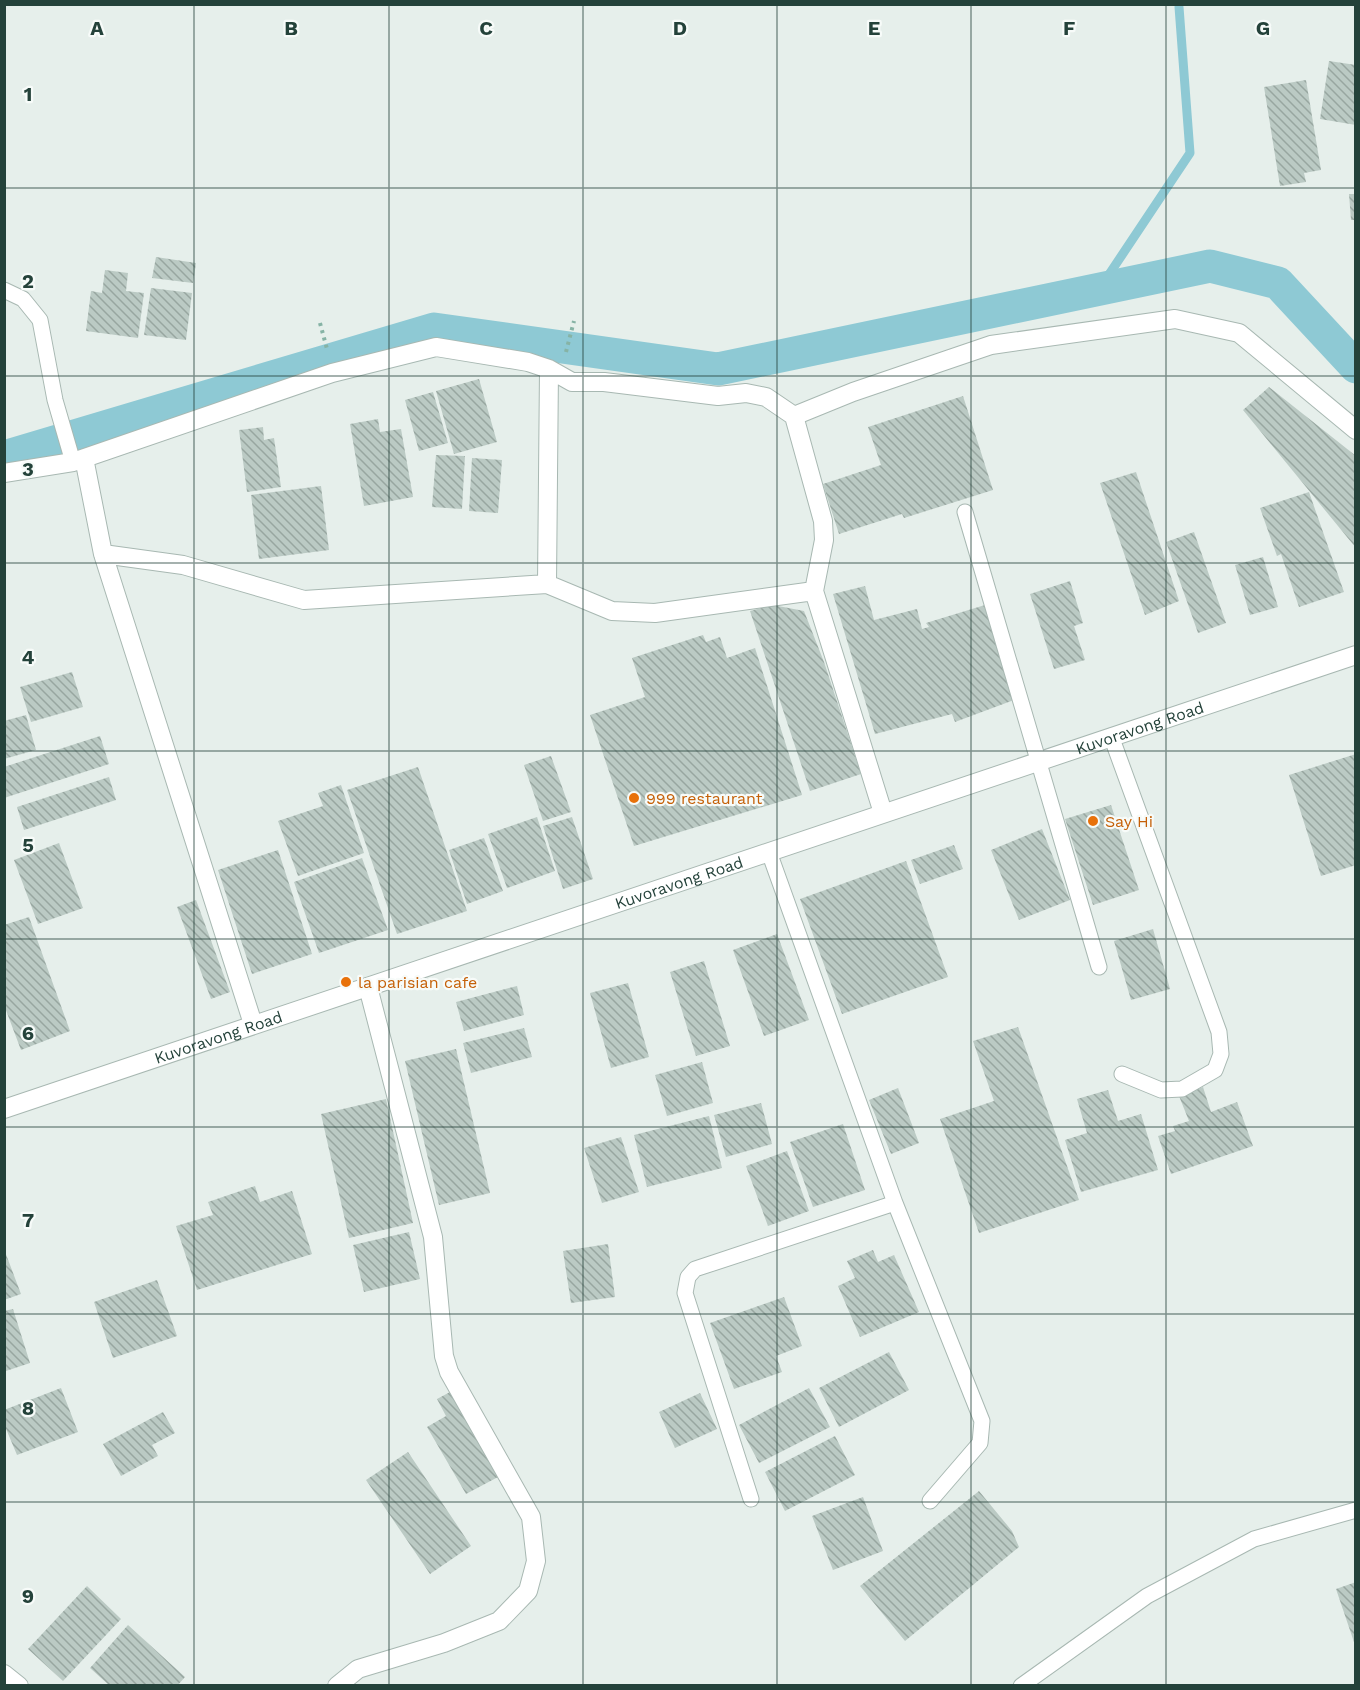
<svg xmlns="http://www.w3.org/2000/svg" width="1360" height="1690" viewBox="0 0 1360 1690" font-family="'Work Sans',sans-serif">
<style>
.lines{fill:none;stroke-linecap:round;stroke-linejoin:round}
.stream{stroke:#8ec9d4;stroke-width:9}
.canal{stroke:#8ec9d4;stroke-width:33}
.building{fill:url(#building-back-hatch)}
.service-casing{stroke:#a8b8b2;stroke-width:17}
.minor-casing{stroke:#a8b8b2;stroke-width:20}
.tertiary-casing{stroke:#a8b8b2;stroke-width:20}
.path{stroke:#86b3a5;stroke-width:4;stroke-dasharray:3 4.5;stroke-linecap:butt}
.service{stroke:#fff;stroke-width:15}
.minor{stroke:#fff;stroke-width:18}
.tertiary{stroke:#fff;stroke-width:18}
.grid{fill:none;stroke:#24423a;stroke-width:1.5;stroke-opacity:0.55}
.food-dot{fill:#e8710a;stroke:#f7fbf9;stroke-width:2}
.labels{text-anchor:middle;stroke-width:4.5;stroke-linejoin:round;paint-order:stroke}
.street-label{font-size:16px;fill:#24423a;stroke:#f7fbf9}
.food-label{font-size:16px;fill:#c56008;stroke:#f7fbf9;text-anchor:start}
.grid-label{font-size:20px;text-anchor:middle;font-weight:bold;fill:#24423a;stroke:#f7fbf9;stroke-width:4.5;stroke-linejoin:round;paint-order:stroke}
</style>
<defs>
<pattern id="building-back-hatch" width="6" height="6" patternUnits="userSpaceOnUse" patternTransform="scale(1.5)"><rect width="6" height="6" fill="#bbcac4"/><path d="M-1 5l2 2M0 0l6 6M5-1l2 2" fill="none" stroke="#98a6a0"/></pattern>
</defs>
<rect width="100%" height="100%" fill="#e6efeb"/>
<g class="lines">
<path class="stream" d="M 1098,291 L 1190,153 L 1179,7"/>
<path class="canal" d="M 4,457 L 434,329 L 718,369 L 1210,266 L 1278,283 L 1356,367"/>
</g>
<path class="building" d="M 1329,61 L 1356,65 L 1356,125 L 1320,119 Z
M 1306,80 L 1321,170 L 1304,173 L 1306,182 L 1280,186 L 1264,87 Z
M 1349,194 L 1356,194 L 1356,220 L 1351,220 Z
M 156,257 L 196,263 L 193,283 L 152,278 Z
M 105,270 L 128,273 L 126,291 L 144,293 L 138,338 L 86,331 L 91,291 L 102,293 Z
M 151,288 L 192,293 L 186,340 L 144,335 Z
M 479,379 L 497,442 L 454,454 L 436,391 Z
M 1269,387 L 1356,456 L 1356,548 L 1243,410 Z
M 433,392 L 448,443 L 419,451 L 405,400 Z
M 963,396 L 993,490 L 904,518 L 902,514 L 839,534 L 823,484 L 881,465 L 868,427 Z
M 378,419 L 380,432 L 401,429 L 413,497 L 364,506 L 350,424 Z
M 263,427 L 264,440 L 274,438 L 281,487 L 247,492 L 239,430 Z
M 436,455 L 465,456 L 462,509 L 432,507 Z
M 472,458 L 502,460 L 498,513 L 469,511 Z
M 1136,472 L 1179,601 L 1145,615 L 1100,483 Z
M 321,486 L 329,550 L 259,559 L 251,495 Z
M 1309,492 L 1344,592 L 1299,607 L 1281,554 L 1277,556 L 1260,508 Z
M 1194,532 L 1226,623 L 1198,633 L 1166,542 Z
M 1263,557 L 1278,607 L 1250,615 L 1235,565 Z
M 1070,581 L 1083,623 L 1074,626 L 1085,660 L 1054,669 L 1030,594 Z
M 865,586 L 874,620 L 917,609 L 922,629 L 929,627 L 926,623 L 985,605 L 1014,700 L 955,722 L 952,714 L 875,734 L 833,594 Z
M 773,605 L 804,611 L 824,662 L 861,774 L 810,791 L 750,611 Z
M 703,635 L 706,642 L 720,637 L 727,658 L 755,648 L 802,795 L 634,846 L 590,715 L 645,697 L 632,658 Z
M 72,672 L 83,707 L 31,722 L 20,687 Z
M 26,715 L 36,750 L 4,759 L 4,721 Z
M 100,736 L 109,764 L 4,798 L 4,767 Z
M 1356,754 L 1356,865 L 1321,876 L 1289,775 Z
M 551,756 L 571,812 L 543,821 L 524,765 Z
M 418,767 L 467,911 L 397,934 L 347,790 Z
M 109,777 L 116,800 L 24,830 L 17,807 Z
M 341,785 L 364,853 L 298,876 L 278,821 L 323,806 L 318,793 Z
M 1111,805 L 1139,890 L 1093,905 L 1065,819 Z
M 537,817 L 555,871 L 507,888 L 488,834 Z
M 572,817 L 593,879 L 563,889 L 543,826 Z
M 1042,829 L 1070,900 L 1019,920 L 991,850 Z
M 484,838 L 503,891 L 467,904 L 449,850 Z
M 59,843 L 83,908 L 38,924 L 14,860 Z
M 954,845 L 963,869 L 920,884 L 911,860 Z
M 278,850 L 312,954 L 252,974 L 218,870 Z
M 362,858 L 388,930 L 319,953 L 294,882 Z
M 906,861 L 948,977 L 842,1014 L 800,899 Z
M 196,900 L 230,992 L 211,999 L 177,907 Z
M 29,917 L 70,1031 L 21,1050 L 4,1005 L 4,925 Z
M 1153,929 L 1170,989 L 1131,1000 L 1114,941 Z
M 777,934 L 809,1020 L 764,1036 L 733,950 Z
M 704,961 L 730,1046 L 696,1056 L 670,972 Z
M 628,983 L 649,1057 L 611,1068 L 590,993 Z
M 517,986 L 524,1015 L 464,1031 L 456,1002 Z
M 1018,1027 L 1079,1200 L 979,1233 L 940,1119 L 994,1101 L 973,1041 Z
M 524,1028 L 532,1057 L 471,1073 L 463,1043 Z
M 456,1049 L 490,1193 L 439,1205 L 405,1061 Z
M 702,1062 L 713,1103 L 667,1116 L 655,1075 Z
M 1203,1087 L 1211,1112 L 1237,1102 L 1253,1146 L 1171,1174 L 1158,1136 L 1175,1131 L 1173,1126 L 1189,1121 L 1179,1096 Z
M 898,1088 L 919,1143 L 891,1154 L 869,1100 Z
M 1108,1090 L 1118,1121 L 1141,1114 L 1158,1170 L 1081,1192 L 1065,1140 L 1087,1133 L 1077,1099 Z
M 386,1099 L 413,1223 L 349,1238 L 321,1114 Z
M 761,1103 L 772,1144 L 726,1157 L 714,1115 Z
M 709,1116 L 722,1168 L 647,1187 L 634,1135 Z
M 843,1124 L 865,1190 L 813,1207 L 790,1142 Z
M 621,1137 L 639,1192 L 602,1203 L 584,1148 Z
M 787,1151 L 809,1211 L 768,1226 L 746,1166 Z
M 255,1186 L 260,1202 L 292,1191 L 312,1254 L 197,1290 L 176,1226 L 213,1215 L 208,1202 Z
M 409,1232 L 420,1279 L 364,1292 L 353,1245 Z
M 608,1244 L 615,1297 L 571,1303 L 563,1251 Z
M 4,1249 L 21,1294 L 4,1300 Z
M 873,1250 L 878,1262 L 894,1255 L 919,1312 L 860,1337 L 838,1286 L 855,1278 L 847,1261 Z
M 157,1280 L 177,1336 L 113,1358 L 94,1302 Z
M 784,1297 L 802,1346 L 776,1356 L 782,1372 L 734,1389 L 710,1323 Z
M 13,1309 L 30,1363 L 6,1371 L 4,1311 Z
M 889,1352 L 909,1390 L 839,1427 L 819,1388 Z
M 61,1388 L 78,1432 L 17,1455 L 4,1424 L 4,1410 Z
M 809,1388 L 830,1427 L 759,1463 L 739,1425 Z
M 450,1392 L 498,1477 L 466,1494 L 427,1427 L 446,1416 L 437,1399 Z
M 700,1393 L 717,1429 L 675,1448 L 659,1412 Z
M 163,1412 L 175,1433 L 152,1445 L 158,1456 L 121,1476 L 103,1444 Z
M 835,1436 L 855,1475 L 785,1511 L 765,1472 Z
M 408,1452 L 471,1546 L 430,1574 L 366,1480 Z
M 979,1491 L 1012,1531 L 1019,1547 L 905,1641 L 860,1586 Z
M 863,1497 L 883,1551 L 833,1570 L 812,1516 Z
M 1356,1582 L 1356,1645 L 1355,1645 L 1336,1589 Z
M 87,1586 L 121,1619 L 63,1681 L 28,1649 Z
M 128,1625 L 185,1677 L 177,1686 L 110,1686 L 90,1668 Z"/>
<g class="lines">
<defs>
<path id="service" d="M 4,290 L 23,299 L 40,320 L 55,400 L 73,462
M 965,512 L 1099,967
M 1111,736 L 1219,1032 L 1221,1054 L 1215,1070 L 1182,1089 L 1161,1090 L 1122,1074
M 769,852 L 895,1203 L 982,1421 L 980,1443 L 930,1501
M 751,1499 L 685,1293 L 688,1277 L 695,1269 L 895,1203
M 1021,1686 L 1147,1596 L 1254,1539 L 1356,1510"/>
<path id="minor" d="M 794,416 L 823,521 L 824,540 L 814,591
M 84,458 L 103,554 L 253,1024
M 4,473 L 73,462 L 332,373 L 436,347 L 528,362 L 549,369 L 572,382 L 604,382 L 718,396 L 746,393 L 766,397 L 794,416 L 853,392 L 991,345 L 1175,319 L 1239,333 L 1356,430
M 103,554 L 183,565 L 304,600 L 547,584 L 612,611 L 655,613 L 814,591 L 883,813
M 547,584 L 549,369
M 4,1674 L 19,1686
M 337,1686 L 358,1669 L 444,1643 L 499,1621 L 528,1591 L 536,1561 L 531,1517 L 449,1372 L 444,1356 L 433,1237 L 368,987"/>
<g id="tertiary">
<path id="s1" d="M 4,1109 L 1356,655"/>
</g>
</defs>
<use href="#service" class="service-casing"/>
<use href="#minor" class="minor-casing"/>
<use href="#tertiary" class="tertiary-casing"/>
<path class="path" d="M 320,323 L 327,349
M 566,352 L 574,321"/>
<use href="#service" class="service"/>
<use href="#minor" class="minor"/>
<use href="#tertiary" class="tertiary"/>
</g>
<path class="grid" d="M 194,4 L 194,1686M 389,4 L 389,1686M 583,4 L 583,1686M 777,4 L 777,1686M 971,4 L 971,1686M 1166,4 L 1166,1686M 4,188 L 1356,188M 4,376 L 1356,376M 4,563 L 1356,563M 4,751 L 1356,751M 4,939 L 1356,939M 4,1127 L 1356,1127M 4,1314 L 1356,1314M 4,1502 L 1356,1502"/>
<g class="food-dot">
<circle cx="634" cy="798" r="6"/>
<circle cx="1093" cy="821" r="6"/>
<circle cx="346" cy="982" r="6"/>
</g>
<g class="labels">
<g class="street-label">
<text dy="6" stroke="none"><textPath href="#s1" startOffset="1198">Kuvoravong Road</textPath></text>
<text dy="6" stroke="none"><textPath href="#s1" startOffset="712">Kuvoravong Road</textPath></text>
<text dy="6" stroke="none"><textPath href="#s1" startOffset="226">Kuvoravong Road</textPath></text>
</g>
<g class="food-label">
<text x="646" y="804">999 restaurant</text>
<text x="1105" y="827">Say Hi</text>
<text x="358" y="988">la parisian cafe</text>
</g>
</g>
<g class="grid-label">
<text x="97" y="35">A</text>
<text x="291" y="35">B</text>
<text x="486" y="35">C</text>
<text x="680" y="35">D</text>
<text x="874" y="35">E</text>
<text x="1069" y="35">F</text>
<text x="1263" y="35">G</text>
<text x="28" y="101">1</text>
<text x="28" y="288">2</text>
<text x="28" y="476">3</text>
<text x="28" y="664">4</text>
<text x="28" y="852">5</text>
<text x="28" y="1040">6</text>
<text x="28" y="1227">7</text>
<text x="28" y="1415">8</text>
<text x="28" y="1603">9</text>
</g>
<rect width="1360" height="1690" fill="none" stroke="#24423a" stroke-width="12"/>
</svg>
